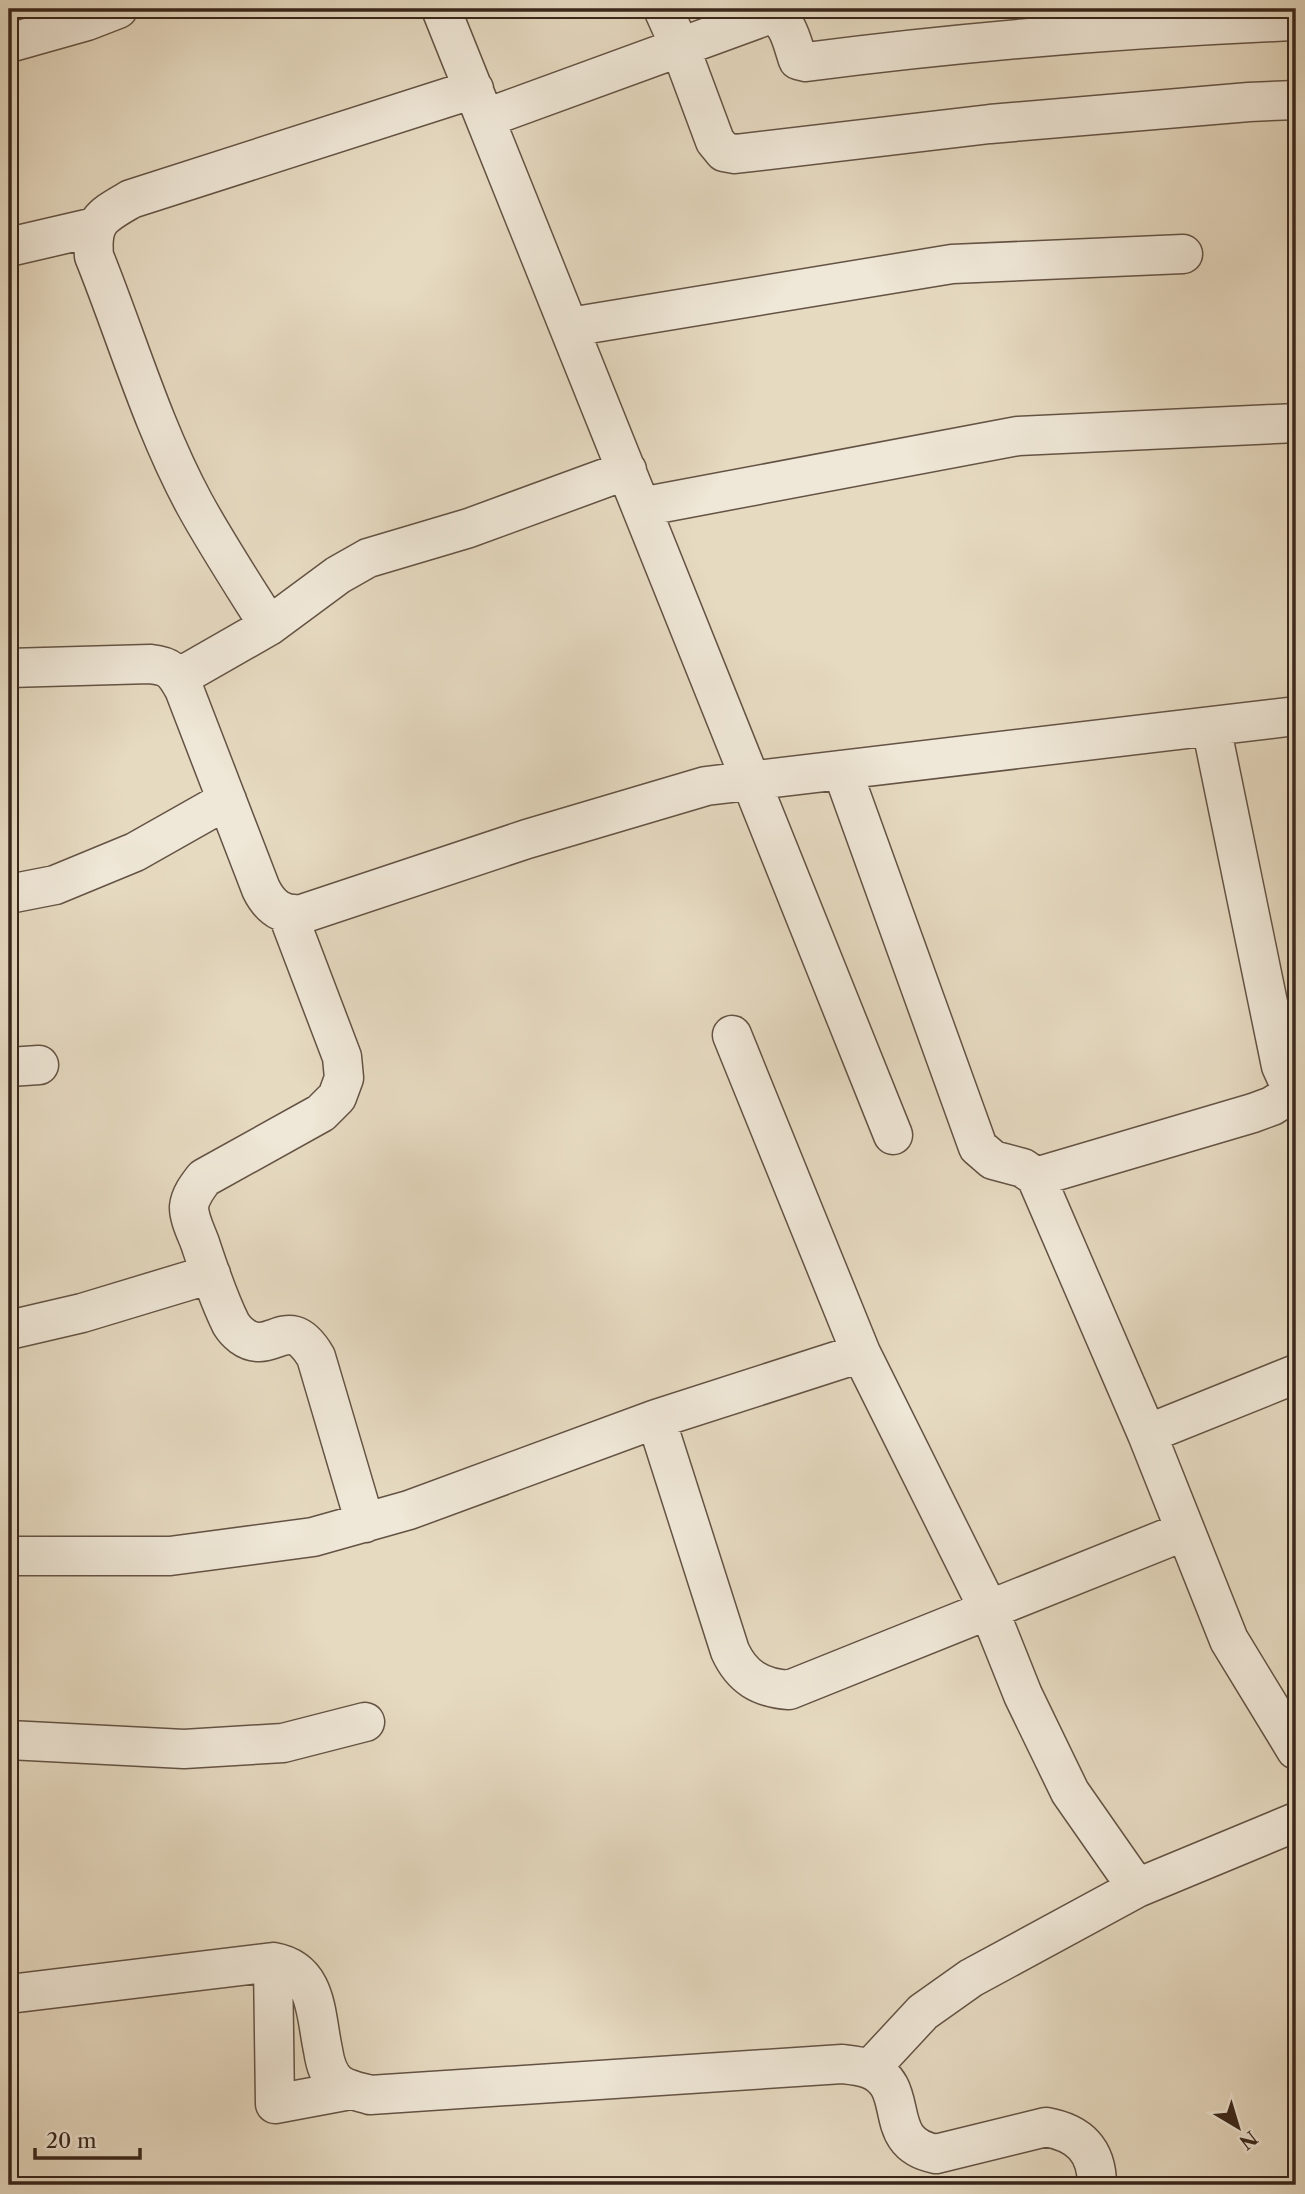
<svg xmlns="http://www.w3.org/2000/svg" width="1305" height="2194" viewBox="0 0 1305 2194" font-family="'Libre Caslon Text',serif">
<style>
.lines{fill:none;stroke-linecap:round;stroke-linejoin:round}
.minor-casing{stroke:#645344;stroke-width:41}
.minor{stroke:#efe7d7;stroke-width:38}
</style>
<rect width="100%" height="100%" fill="#e6dac1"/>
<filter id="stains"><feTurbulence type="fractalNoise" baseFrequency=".00286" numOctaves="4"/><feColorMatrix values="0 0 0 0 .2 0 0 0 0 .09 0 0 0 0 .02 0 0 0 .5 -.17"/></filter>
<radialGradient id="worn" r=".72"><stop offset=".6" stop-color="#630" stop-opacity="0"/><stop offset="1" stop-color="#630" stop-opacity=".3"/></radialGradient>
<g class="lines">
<defs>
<path id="minor" d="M 441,9 L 893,1135
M 663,9 L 680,47 L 715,141 L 724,152 L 735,154 L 990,124 L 1249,102 L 1296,100
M 9,43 L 87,21 L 118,9
M 486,118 L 771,14 C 789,21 792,43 798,60 L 806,62 C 968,41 1132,28 1296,21
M 9,247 L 95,227
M 570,327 L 952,264 L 1183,254
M 641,507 L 1018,436 L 1296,423
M 269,626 C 244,586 217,545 194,503 C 152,425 127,338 94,256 C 91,220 102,216 131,199 L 474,89
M 9,668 L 150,664 C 170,666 174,671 184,689 L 261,889 C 270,907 282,916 302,914 L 527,839 L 706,786 L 1296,716
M 178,678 L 269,626 L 338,575 L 368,558 L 469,528 L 627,470
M 1211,726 L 1281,1066 L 1286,1077 L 1296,1084
M 842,770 L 978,1147 L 993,1160 L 1023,1168 L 1036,1177 L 1147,1434 L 1229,1640 L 1296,1750
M 9,894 L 55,885 L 135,852 L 227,800
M 288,915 L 342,1057 L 344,1078 L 337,1097 L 321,1113 L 204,1178 C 197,1187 190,1196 189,1207 C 189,1219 196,1232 200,1243 C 209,1270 218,1298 231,1324 C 234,1329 238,1333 242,1336 C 272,1358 288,1309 316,1357 L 365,1523
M 732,1035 L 861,1353 L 989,1610 L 1023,1695 L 1070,1792 L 1137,1888
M 9,1067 L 39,1065
M 1036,1177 L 1253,1113 L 1272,1106 L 1296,1091
M 9,1330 L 82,1313 L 211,1274
M 656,1419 L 730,1651 C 742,1677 760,1688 789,1690 L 1185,1531
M 1147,1434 L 1296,1374
M 9,1556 L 170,1556 L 313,1537 L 409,1510 L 656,1419 L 861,1353
M 9,1740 L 184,1749 L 283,1743 L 365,1722
M 273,1962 L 275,2104 L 350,2090
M 9,1994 L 273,1962 C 318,1970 315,2013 323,2050 C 325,2063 328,2076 339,2084 C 348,2090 360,2092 370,2095 L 842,2064 C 851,2065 861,2066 869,2069 C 914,2087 878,2143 936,2154 L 1046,2127 C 1079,2133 1097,2150 1097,2185
M 870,2069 L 923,2012 L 971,1978 L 1137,1888 L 1296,1822"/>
</defs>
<use href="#minor" class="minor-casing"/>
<use href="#minor" class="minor"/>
</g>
<rect width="1305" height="2194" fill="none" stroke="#e6dac1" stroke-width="35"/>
<rect x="10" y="10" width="1284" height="2173" fill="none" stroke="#39261b" stroke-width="3.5"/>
<rect x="18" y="18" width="1270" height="2159" fill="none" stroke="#39261b" stroke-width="2"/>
<g transform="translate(1238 2127) rotate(142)" stroke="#efe7d7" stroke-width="5" paint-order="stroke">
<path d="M0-5L12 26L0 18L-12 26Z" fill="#39261b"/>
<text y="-10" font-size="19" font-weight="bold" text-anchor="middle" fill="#39261b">N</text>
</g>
<path d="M35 2148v10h105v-10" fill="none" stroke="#39261b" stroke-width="3.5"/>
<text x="46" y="2148" font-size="21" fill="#39261b" stroke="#efe7d7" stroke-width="5" paint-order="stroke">20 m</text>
<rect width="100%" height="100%" filter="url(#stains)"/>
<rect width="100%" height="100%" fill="url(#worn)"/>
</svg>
